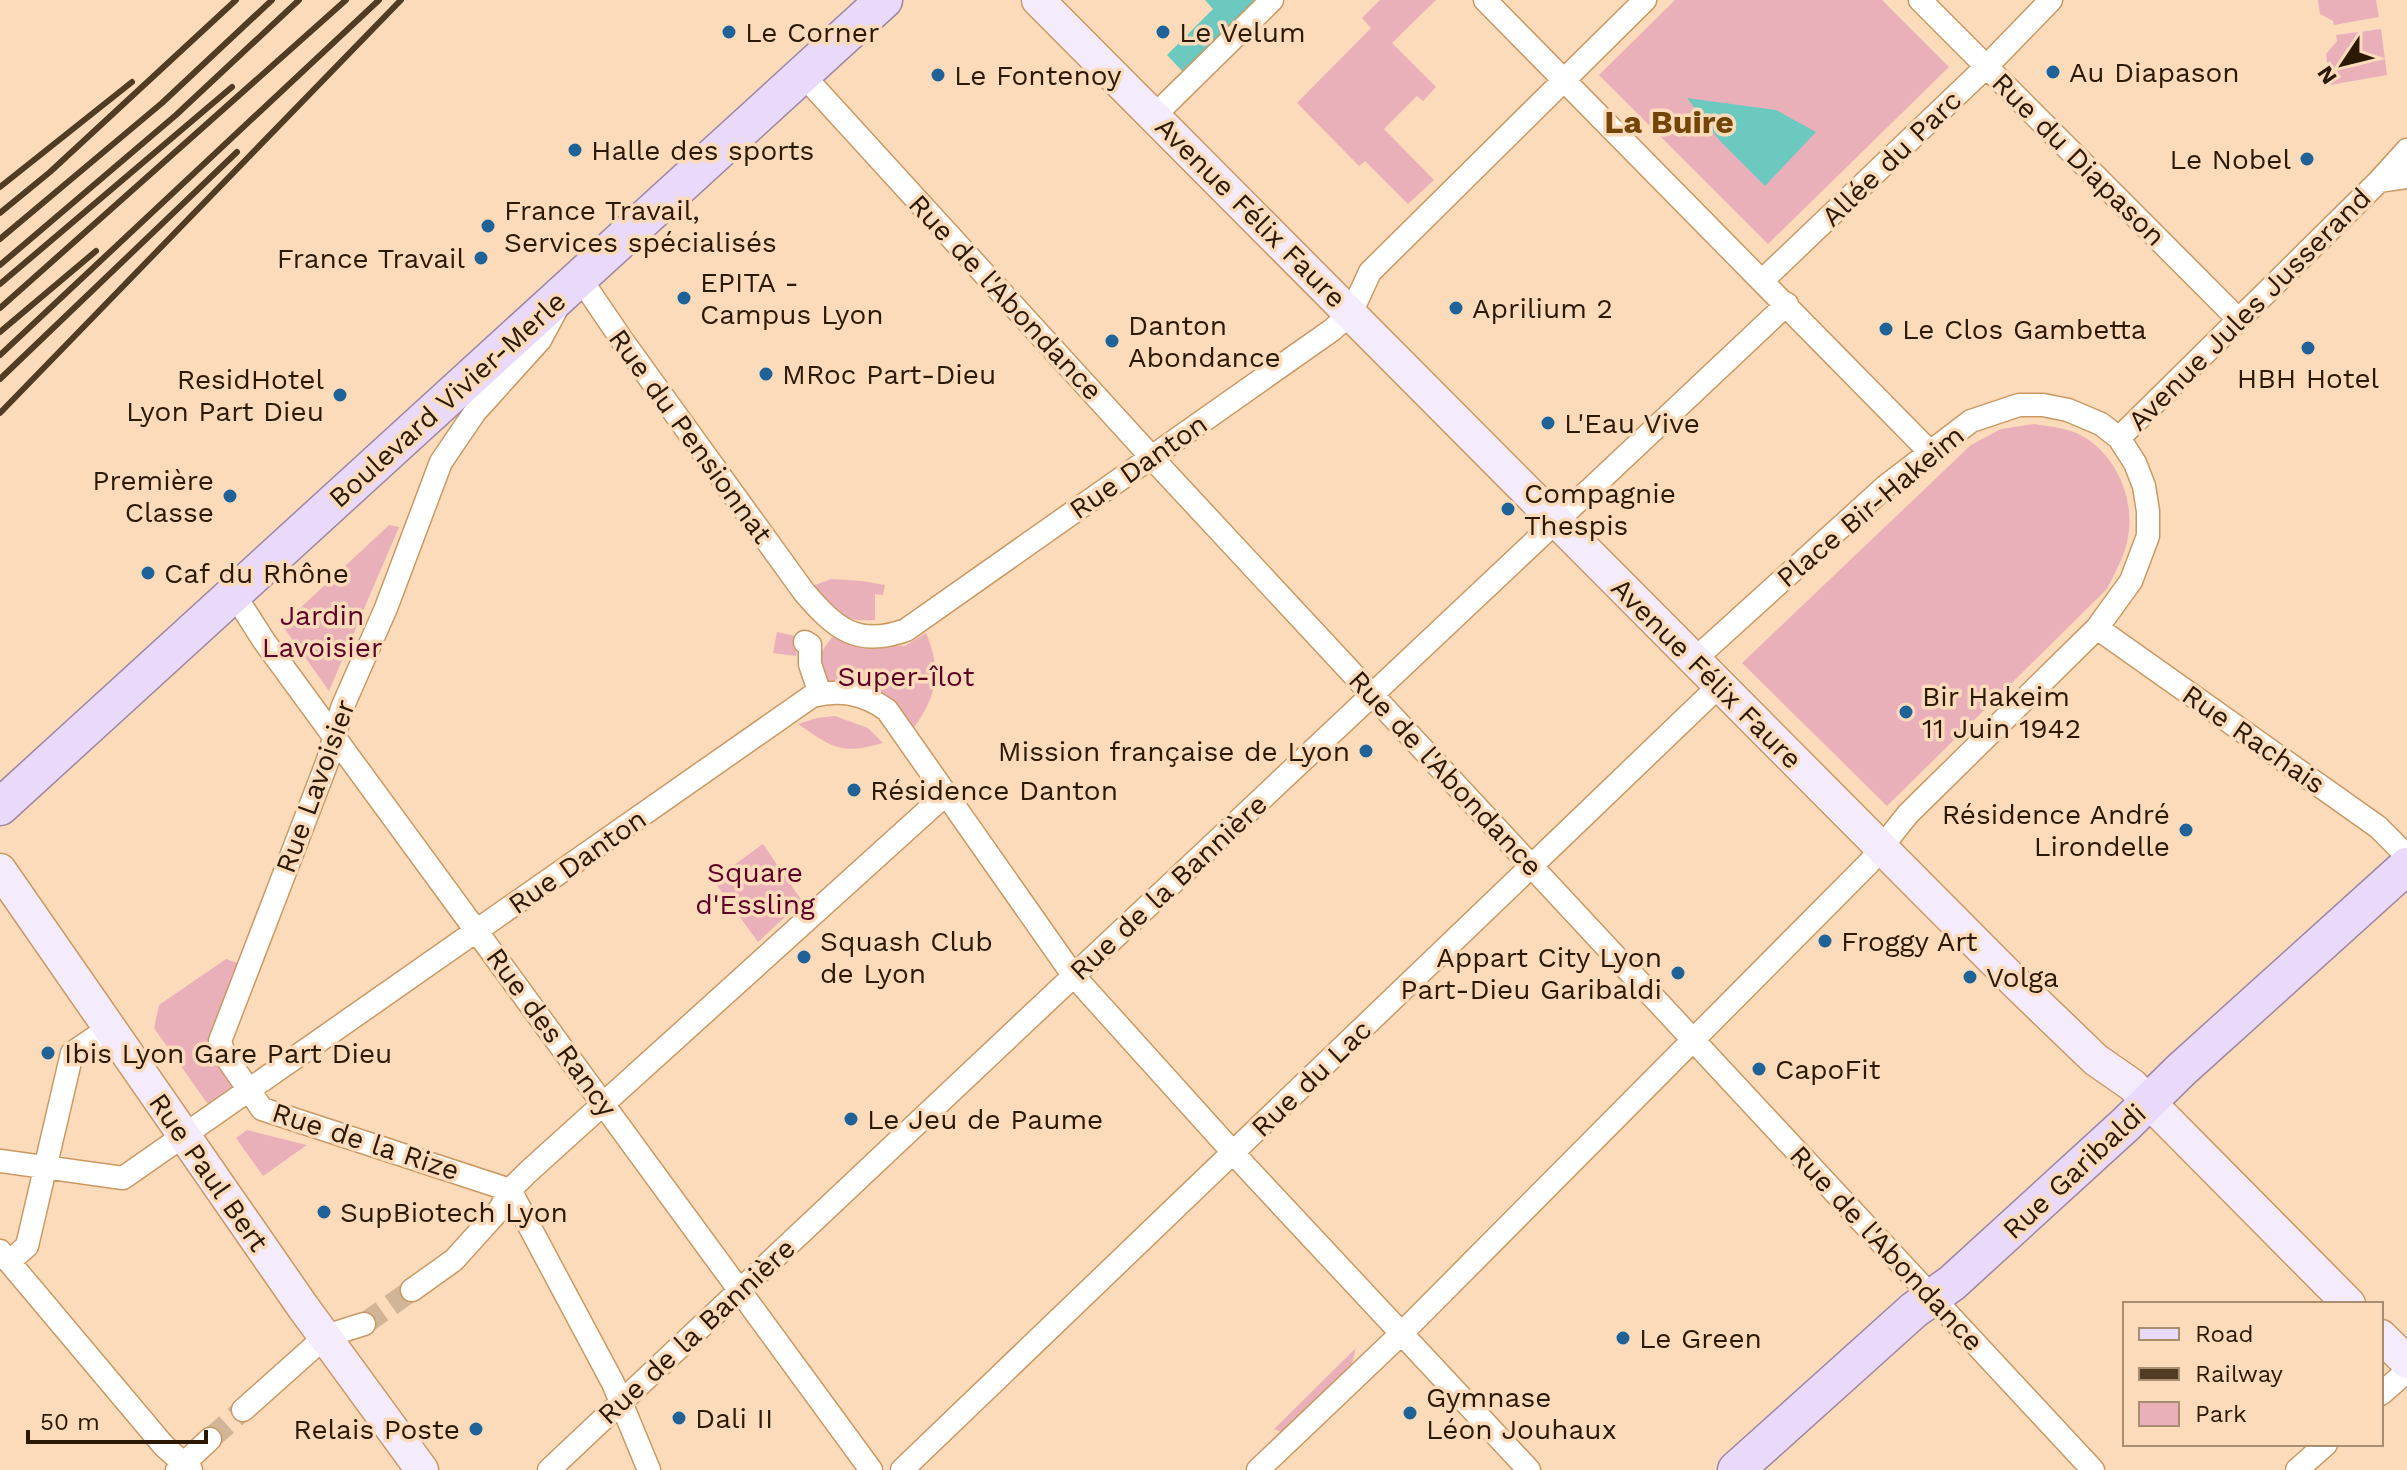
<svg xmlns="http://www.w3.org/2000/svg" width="2407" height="1470" viewBox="0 0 2407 1470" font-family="'Work Sans',sans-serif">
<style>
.green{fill:#eab0ba}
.water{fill:#6bc9c0}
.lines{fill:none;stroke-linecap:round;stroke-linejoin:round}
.street-tunnel{stroke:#d2b496;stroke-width:22;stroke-dasharray:22 11;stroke-linecap:butt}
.street-casing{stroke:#cb9862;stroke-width:25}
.secondary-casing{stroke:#cb9862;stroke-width:35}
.primary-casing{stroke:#9e86a2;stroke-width:39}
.street{stroke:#fff;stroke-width:22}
.secondary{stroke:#f4ecfd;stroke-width:32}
.primary{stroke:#e9d9fb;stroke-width:36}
.rail{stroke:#503b23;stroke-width:6}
.poi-dot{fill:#1e6297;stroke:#fcdbbb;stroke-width:3}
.labels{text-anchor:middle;stroke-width:7;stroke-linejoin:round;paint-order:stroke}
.poi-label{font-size:28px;fill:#2c1903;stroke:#fcdbbb;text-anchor:start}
.street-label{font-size:28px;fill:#2c1903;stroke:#fcdbbb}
.park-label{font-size:28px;fill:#5d0226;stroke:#fcdbbb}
.quarter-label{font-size:32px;font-weight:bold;fill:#734608;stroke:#fcdbbb}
</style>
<rect width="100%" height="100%" fill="#fcdbbb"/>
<path class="green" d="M 1380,0 L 1436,0 L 1392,43 L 1436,87 L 1423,101 L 1417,96 L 1384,129 L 1434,180 L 1408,204 L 1365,161 L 1359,166 L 1297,103 L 1371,28 L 1362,18 Z
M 1675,0 L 1882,0 L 1949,67 L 1768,244 L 1599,75 Z
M 2318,0 L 2376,0 L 2379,17 L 2334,25 L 2333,21 L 2320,14 Z
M 2381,29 L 2387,75 L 2330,85 L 2326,54 L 2337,41 L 2336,35 Z
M 2034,424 C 2046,426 2059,427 2071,431 C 2112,445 2136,496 2128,537 C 2125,556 2115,572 2107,589 L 1887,806 L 1742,663 L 1971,445 L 2001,429 Z
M 389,525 L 399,527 L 329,691 L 282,625 Z
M 831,579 L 862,581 L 885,585 L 883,595 L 875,594 L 875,620 C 840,622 831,610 807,588 Z
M 777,632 L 800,637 L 796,656 L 773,653 Z
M 926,633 C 942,671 937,696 913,729 L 826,683 C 818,657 817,655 835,634 L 871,645 L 905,646 Z
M 835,716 L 868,728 L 883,743 C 841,755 833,748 798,724 L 817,718 Z
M 763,844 L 802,901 L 758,942 L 713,880 Z
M 226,959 L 243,965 L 214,1042 L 243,1088 L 212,1110 L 154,1028 L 159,1005 Z
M 247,1130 L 307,1145 L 263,1176 L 236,1138 Z
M 1356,1348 L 1349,1375 L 1288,1435 L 1274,1429 Z"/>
<path class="water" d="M 1205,0 L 1256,0 L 1183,72 L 1167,55 L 1213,9 Z
M 1687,98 L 1776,110 L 1816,132 L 1765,186 L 1720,141 Z"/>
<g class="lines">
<path class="street-tunnel" d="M 364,1324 L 412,1290
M 210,1439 L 243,1410"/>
<defs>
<path id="street" d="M 1485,0 L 1929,451
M 1920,0 L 2238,319
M 802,74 L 1166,473 L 2093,1470
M 1155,115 L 1272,0
M 2407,150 L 2379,181 L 2407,177
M 580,278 L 622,340 L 804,592 C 835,628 857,648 906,630 L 1332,330 L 1351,313 L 1370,272 L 1645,0
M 1763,280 L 1987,66 L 2051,0
M 556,310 L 540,340 L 475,412 L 441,462 L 386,608 L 342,708 L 328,760 L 220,1041 L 224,1054 L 262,1109 L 510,1190 L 613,1383 L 649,1470
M 2119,438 L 2379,181
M 234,594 L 264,641 L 871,1470
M 2097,628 L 2378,827 L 2407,856
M 805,642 L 810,645 L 810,664 L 820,694
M 0,1161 L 123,1178 L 812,696 C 840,689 863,693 887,710 L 1073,975 L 1248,1169 L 1529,1470
M 0,1251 L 164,1446 L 191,1470
M 9,1262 L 27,1246 L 72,1053 L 109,1028
M 412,1290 L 454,1260 L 500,1209 L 510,1190 L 528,1172 L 946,794
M 2381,1394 L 2407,1371
M 243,1410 L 326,1336 L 364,1324
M 177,1470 L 210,1439
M 549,1470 L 1787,304
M 902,1470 L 1719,686
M 1258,1470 L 1402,1333 L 1869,863 L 1908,814 L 2097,628 L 2131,581 L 2148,536 L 2148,511 L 2144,486 L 2135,463 L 2119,438 L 2101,424 L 2068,410 L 2043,405 L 2019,405 L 1971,421 L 1886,486 L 1694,660
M 2297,1470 L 2326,1444"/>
<path id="secondary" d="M 1038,0 L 2017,984 L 2096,1060 L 2132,1085 L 2349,1304
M 0,870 L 303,1307 L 422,1470
M 2381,1336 L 2407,1362"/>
<path id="primary" d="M 0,807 L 884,0
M 1736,1470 L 1914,1310 L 1952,1283 L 2125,1125 L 2181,1070 L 2407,866"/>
</defs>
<use href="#street" class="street-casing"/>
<use href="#secondary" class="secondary-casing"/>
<use href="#primary" class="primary-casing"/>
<use href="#street" class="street"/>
<use href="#secondary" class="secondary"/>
<use href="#primary" class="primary"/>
<path class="rail" d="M 0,187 L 132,82
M 0,213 L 50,172 L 236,0
M 0,239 L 162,103 L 272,0
M 0,265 L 176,115 L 299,0
M 0,284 L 232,87
M 0,308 L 346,0
M 0,332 L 96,251
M 0,355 L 379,0
M 0,379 L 237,152
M 0,413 L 401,0"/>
</g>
<g class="poi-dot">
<circle cx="729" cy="32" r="8"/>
<circle cx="1163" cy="32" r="8"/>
<circle cx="2053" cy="72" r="8"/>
<circle cx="938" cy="75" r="8"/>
<circle cx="575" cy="150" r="8"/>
<circle cx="2307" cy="159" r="8"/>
<circle cx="488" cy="226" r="8"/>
<circle cx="481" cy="258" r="8"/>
<circle cx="684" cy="298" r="8"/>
<circle cx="1456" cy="308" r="8"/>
<circle cx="1886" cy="329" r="8"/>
<circle cx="1112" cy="341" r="8"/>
<circle cx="2308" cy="348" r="8"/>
<circle cx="766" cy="374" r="8"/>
<circle cx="340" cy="395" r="8"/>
<circle cx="1548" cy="423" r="8"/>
<circle cx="230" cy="496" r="8"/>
<circle cx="1508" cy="509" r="8"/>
<circle cx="148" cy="573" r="8"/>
<circle cx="1906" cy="712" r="8"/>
<circle cx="1366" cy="751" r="8"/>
<circle cx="854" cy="790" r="8"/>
<circle cx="2186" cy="830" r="8"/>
<circle cx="1825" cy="941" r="8"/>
<circle cx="804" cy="957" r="8"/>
<circle cx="1678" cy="973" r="8"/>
<circle cx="1970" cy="977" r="8"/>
<circle cx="48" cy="1053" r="8"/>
<circle cx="1759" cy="1069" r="8"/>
<circle cx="851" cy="1119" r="8"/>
<circle cx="324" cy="1212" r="8"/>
<circle cx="1623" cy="1338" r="8"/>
<circle cx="1410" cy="1413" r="8"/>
<circle cx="679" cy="1418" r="8"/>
<circle cx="476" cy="1429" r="8"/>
</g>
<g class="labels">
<g class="poi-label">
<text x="745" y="42">Le Corner</text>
<text x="1179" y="42">Le Velum</text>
<text x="2069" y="82">Au Diapason</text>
<text x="954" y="85">Le Fontenoy</text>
<text x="591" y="160">Halle des sports</text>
<text x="2291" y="169" text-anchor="end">Le Nobel</text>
<text x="504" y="220">France Travail,<tspan x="504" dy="32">Services spécialisés</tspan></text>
<text x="465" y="268" text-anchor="end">France Travail</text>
<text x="700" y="292">EPITA -<tspan x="700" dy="32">Campus Lyon</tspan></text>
<text x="1472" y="318">Aprilium 2</text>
<text x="1128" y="335">Danton<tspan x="1128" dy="32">Abondance</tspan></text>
<text x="1902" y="339">Le Clos Gambetta</text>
<text x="782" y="384">MRoc Part-Dieu</text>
<text x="2308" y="388" text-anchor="middle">HBH Hotel</text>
<text x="324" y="389" text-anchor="end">ResidHotel<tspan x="324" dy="32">Lyon Part Dieu</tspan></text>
<text x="1564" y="433">L'Eau Vive</text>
<text x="214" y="490" text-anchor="end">Première<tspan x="214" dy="32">Classe</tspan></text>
<text x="1524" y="503">Compagnie<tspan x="1524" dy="32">Thespis</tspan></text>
<text x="164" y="583">Caf du Rhône</text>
<text x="1922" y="706">Bir Hakeim<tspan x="1922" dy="32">11 Juin 1942</tspan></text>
<text x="1350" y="761" text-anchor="end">Mission française de Lyon</text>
<text x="870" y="800">Résidence Danton</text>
<text x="2170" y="824" text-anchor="end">Résidence André<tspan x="2170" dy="32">Lirondelle</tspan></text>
<text x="820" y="951">Squash Club<tspan x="820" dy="32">de Lyon</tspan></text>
<text x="1841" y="951">Froggy Art</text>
<text x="1662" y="967" text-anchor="end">Appart City Lyon<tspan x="1662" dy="32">Part-Dieu Garibaldi</tspan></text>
<text x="1986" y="987">Volga</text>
<text x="64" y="1063">Ibis Lyon Gare Part Dieu</text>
<text x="1775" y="1079">CapoFit</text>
<text x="867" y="1129">Le Jeu de Paume</text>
<text x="340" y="1222">SupBiotech Lyon</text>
<text x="1639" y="1348">Le Green</text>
<text x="1426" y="1407">Gymnase<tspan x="1426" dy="32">Léon Jouhaux</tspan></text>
<text x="695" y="1428">Dali II</text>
<text x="460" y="1439" text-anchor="end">Relais Poste</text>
</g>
<g class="street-label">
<text transform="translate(1891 158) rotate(-44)" y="10">Allée du Parc</text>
<text transform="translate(2079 159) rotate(45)" y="10">Rue du Diapason</text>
<text transform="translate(1251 212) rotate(45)" y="10">Avenue Félix Faure</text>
<text transform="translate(1006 297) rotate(47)" y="10">Rue de l'Abondance</text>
<text transform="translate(2249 309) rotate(-45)" y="10">Avenue Jules Jusserand</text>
<text transform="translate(447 399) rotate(-42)" y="10">Boulevard Vivier-Merle</text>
<text transform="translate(691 436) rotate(54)" y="10">Rue du Pensionnat</text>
<text transform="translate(1138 466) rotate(-35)" y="10">Rue Danton</text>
<text transform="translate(1870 506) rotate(-40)" y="10">Place Bir-Hakeim</text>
<text transform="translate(1707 673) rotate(45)" y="10">Avenue Félix Faure</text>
<text transform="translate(2254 739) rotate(35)" y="10">Rue Rachais</text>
<text transform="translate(1446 773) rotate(47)" y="10">Rue de l'Abondance</text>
<text transform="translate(315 786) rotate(-70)" y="10">Rue Lavoisier</text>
<text transform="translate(577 861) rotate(-35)" y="10">Rue Danton</text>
<text transform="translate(1168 887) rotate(-43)" y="10">Rue de la Bannière</text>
<text transform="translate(552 1032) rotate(54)" y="10">Rue des Rancy</text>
<text transform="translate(1311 1078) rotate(-44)" y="10">Rue du Lac</text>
<text transform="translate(366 1141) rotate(18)" y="10">Rue de la Rize</text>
<text transform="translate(2074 1171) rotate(-43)" y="10">Rue Garibaldi</text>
<text transform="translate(209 1172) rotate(55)" y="10">Rue Paul Bert</text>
<text transform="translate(1887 1248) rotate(47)" y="10">Rue de l'Abondance</text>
<text transform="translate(696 1331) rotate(-43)" y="10">Rue de la Bannière</text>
</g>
<g class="park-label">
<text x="322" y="625">Jardin<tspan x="322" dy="32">Lavoisier</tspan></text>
<text x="906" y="686">Super-îlot</text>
<text x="755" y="882">Square<tspan x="755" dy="32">d'Essling</tspan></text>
</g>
<g class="quarter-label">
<text x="1669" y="133">La Buire</text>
</g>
</g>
<rect x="2123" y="1302" width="260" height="144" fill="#fcdbbb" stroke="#a98d71" stroke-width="2"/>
<rect x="2139" y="1328" width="40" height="12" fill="#e9d9fb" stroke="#a98d71" stroke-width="2"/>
<text x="2195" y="1342" font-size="24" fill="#2c1903">Road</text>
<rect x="2139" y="1368" width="40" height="12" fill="#503b23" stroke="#a98d71" stroke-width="2"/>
<text x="2195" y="1382" font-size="24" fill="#2c1903">Railway</text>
<rect x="2139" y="1402" width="40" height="24" fill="#eab0ba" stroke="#a98d71" stroke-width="2"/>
<text x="2195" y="1422" font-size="24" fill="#2c1903">Park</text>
<g transform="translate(2343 64) rotate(235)" stroke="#fcdbbb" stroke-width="6" paint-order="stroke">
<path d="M0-6L14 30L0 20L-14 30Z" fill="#2c1903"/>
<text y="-12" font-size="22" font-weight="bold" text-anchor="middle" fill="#2c1903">N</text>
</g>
<path d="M28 1430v12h178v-12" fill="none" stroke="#2c1903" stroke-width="4"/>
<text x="40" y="1430" font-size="24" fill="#2c1903" stroke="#fcdbbb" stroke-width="6" paint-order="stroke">50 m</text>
</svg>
